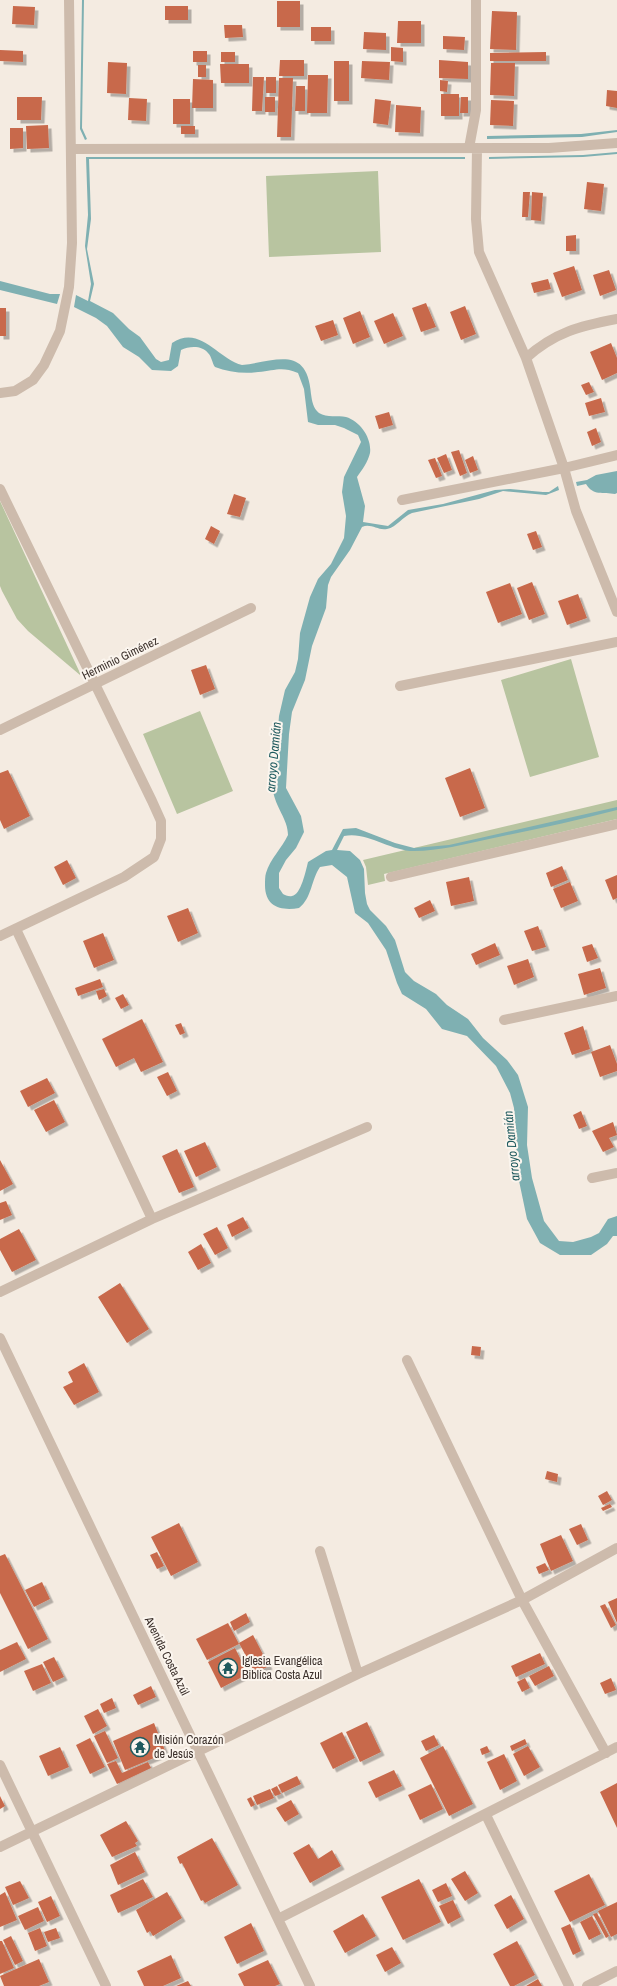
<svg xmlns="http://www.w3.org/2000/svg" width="617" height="1986" viewBox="0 0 617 1986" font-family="'Archivo Narrow',sans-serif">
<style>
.green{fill:#b8c4a0}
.water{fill:#7fb0b2}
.building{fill:#c8694b;filter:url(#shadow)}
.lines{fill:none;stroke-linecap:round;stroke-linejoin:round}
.minor{stroke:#cdbbac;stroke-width:10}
.labels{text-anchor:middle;stroke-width:4;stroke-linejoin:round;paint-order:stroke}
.street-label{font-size:12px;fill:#3b302b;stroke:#fbf5ee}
.poi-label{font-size:12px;fill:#3b302b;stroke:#fbf5ee;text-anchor:start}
.water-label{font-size:13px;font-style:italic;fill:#1f5a5e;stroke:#fbf5ee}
</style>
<defs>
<filter id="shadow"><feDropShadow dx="3.5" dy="3.5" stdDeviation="0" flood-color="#0004"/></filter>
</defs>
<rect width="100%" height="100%" fill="#f4ebe1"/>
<path class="green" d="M 378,171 L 381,252 L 269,257 L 266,176 Z
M 0,501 L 80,673 L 80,675 L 28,631 L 17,619 L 2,591 L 0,586 Z
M 571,659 L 599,757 L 530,777 L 501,680 Z
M 200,711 L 233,791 L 177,814 L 143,734 Z
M 617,800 L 617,819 L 384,874 L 385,881 L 368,885 L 366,867 L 363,860 Z"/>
<path class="water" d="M 82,0 L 84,0 L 82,128 L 87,139 L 85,140 L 80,129 Z
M 617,130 L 617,132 L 582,137 L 487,139 L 487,136 L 581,134 Z
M 617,152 L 617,154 L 583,157 L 489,159 L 489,157 L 583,155 Z
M 86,157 L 465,157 L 465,159 L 89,159 L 91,219 L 87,249 L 94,284 L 90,301 L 113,313 L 129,329 L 140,337 L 156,359 L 161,362 L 169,360 L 172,343 C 200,324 218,359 242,365 C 277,361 307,345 311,394 C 312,401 313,408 319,413 C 327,418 338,415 346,417 C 360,421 372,438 370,453 C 368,462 362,470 357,477 L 365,506 L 363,522 L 388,526 L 408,510 L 443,504 L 495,490 L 510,489 L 543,492 L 549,492 L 558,486 L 559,490 L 546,495 L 503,491 L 479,499 L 412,513 C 402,517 397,527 387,529 C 378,531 371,523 362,527 L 350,550 L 331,577 L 328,585 L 326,608 L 312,646 L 305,680 L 292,712 L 289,734 L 286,788 L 301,816 L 304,832 L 296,848 L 286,860 L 279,873 L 279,888 L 283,894 C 285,895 289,897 292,896 C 301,895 306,870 308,862 L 326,851 L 332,850 L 343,829 L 356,828 L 395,843 L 414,848 L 449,845 L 617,807 L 617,810 C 575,821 532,830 489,839 C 465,844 439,851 414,851 C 390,851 367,831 344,836 L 337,850 L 350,851 L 360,860 L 364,869 L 365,893 L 367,904 L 370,910 L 386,926 L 395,940 L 405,972 L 414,981 L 436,994 L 447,1005 L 468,1019 L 483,1038 L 507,1060 L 518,1075 L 528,1107 L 527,1145 L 532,1178 L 544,1221 L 559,1241 L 573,1242 L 591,1237 L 599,1233 L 608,1219 L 617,1216 L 617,1236 L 613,1236 L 607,1244 L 591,1255 L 560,1255 L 540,1243 L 527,1219 L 518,1176 L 514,1108 L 510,1093 L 496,1066 L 467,1036 L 442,1029 L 426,1009 L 402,994 L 397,983 L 386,950 L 368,923 L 355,913 L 347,877 L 332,865 L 320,867 C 311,880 312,898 299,908 C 281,911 265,907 265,885 C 265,881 265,876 266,873 C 270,859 282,848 288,835 C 288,819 275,807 273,790 L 279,716 L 285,690 L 295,672 L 298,659 L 300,633 L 310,597 L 318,579 L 331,564 L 344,538 L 346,516 L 342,492 L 344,477 L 361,442 L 358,435 L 344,428 L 335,425 L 318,425 L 308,422 L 304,389 L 298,373 C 281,366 275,371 258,372 C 244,374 228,372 215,367 C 212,363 212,357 208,353 C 202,345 189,346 181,350 L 178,366 L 171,371 L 152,370 L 139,357 L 123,347 L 107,326 L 96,318 L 74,307 L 76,295 L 88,301 L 91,284 L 85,246 L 88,215 Z
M 0,281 L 50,294 L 60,294 L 57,304 L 0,290 Z
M 617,471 L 617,493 L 615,494 C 603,492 593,496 586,484 L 577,486 L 576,482 L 587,480 L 596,475 Z"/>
<path class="building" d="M 277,1 L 300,1 L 300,27 L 277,27 Z
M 13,6 L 35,7 L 34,25 L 12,24 Z
M 165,6 L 188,6 L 188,20 L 165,20 Z
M 492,11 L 517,12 L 516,50 L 490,49 Z
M 398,21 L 421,21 L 421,43 L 397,43 Z
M 224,25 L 242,25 L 243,37 L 225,38 Z
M 311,27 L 331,27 L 331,41 L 311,41 Z
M 364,32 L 386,33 L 386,50 L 363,49 Z
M 443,36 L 465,37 L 464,50 L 443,49 Z
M 391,47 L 403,48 L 403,62 L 391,61 Z
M 0,50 L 23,51 L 23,62 L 0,61 Z
M 193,51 L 207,51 L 207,62 L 193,62 Z
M 221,52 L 235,52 L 235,62 L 221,62 Z
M 546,52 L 546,61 L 490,61 L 490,53 Z
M 280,60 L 304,60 L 304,76 L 279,76 Z
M 439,60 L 468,62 L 468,79 L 439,78 Z
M 334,61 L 349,61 L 349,101 L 334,101 Z
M 362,61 L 390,62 L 389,80 L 361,78 Z
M 108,62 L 127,63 L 126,94 L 107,93 Z
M 491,63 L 515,63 L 514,96 L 490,95 Z
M 220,64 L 249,64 L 249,83 L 221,83 Z
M 198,65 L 206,65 L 206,77 L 198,77 Z
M 308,75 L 328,75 L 327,113 L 307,113 Z
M 253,77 L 264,77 L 262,111 L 252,111 Z
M 266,77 L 276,77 L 276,93 L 266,93 Z
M 279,78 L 293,78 L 291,137 L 277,137 Z
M 193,79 L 213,80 L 213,108 L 192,108 Z
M 440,80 L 448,81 L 447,92 L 440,91 Z
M 296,86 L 305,86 L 305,111 L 295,111 Z
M 607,90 L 617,91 L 617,108 L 606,106 Z
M 441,94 L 459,94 L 459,116 L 441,116 Z
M 17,97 L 42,97 L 41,120 L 17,120 Z
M 265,97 L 275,97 L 275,112 L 265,112 Z
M 461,97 L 468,97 L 468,113 L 460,113 Z
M 129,98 L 147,99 L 146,121 L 128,120 Z
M 173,99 L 190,99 L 190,124 L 173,124 Z
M 375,99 L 391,101 L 388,125 L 373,123 Z
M 491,100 L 514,101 L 513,126 L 490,125 Z
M 396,105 L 421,107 L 420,133 L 395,132 Z
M 48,125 L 49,148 L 27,149 L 26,126 Z
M 181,126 L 195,126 L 195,134 L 181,134 Z
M 10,128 L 23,128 L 23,148 L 10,149 Z
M 587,182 L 604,184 L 601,211 L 584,209 Z
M 523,192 L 530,192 L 528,217 L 522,217 Z
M 532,192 L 543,193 L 541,221 L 531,220 Z
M 576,235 L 576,251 L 566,251 L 566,236 Z
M 574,266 L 582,290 L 562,297 L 553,273 Z
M 609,270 L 616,290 L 600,296 L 593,275 Z
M 548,279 L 551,289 L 534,293 L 531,283 Z
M 426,303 L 436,327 L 421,332 L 412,308 Z
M 465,306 L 476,334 L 461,340 L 450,312 Z
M 0,308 L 6,308 L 6,336 L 0,336 Z
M 360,311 L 370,337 L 353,344 L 343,318 Z
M 393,313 L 403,336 L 384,344 L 374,321 Z
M 333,320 L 338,335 L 321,341 L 315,326 Z
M 611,343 L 617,358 L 617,373 L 602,380 L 590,352 Z
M 589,382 L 594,392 L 586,395 L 581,385 Z
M 601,398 L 605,412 L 589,416 L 585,403 Z
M 389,412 L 393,425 L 379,429 L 375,416 Z
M 596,428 L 601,442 L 592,446 L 587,432 Z
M 459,450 L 467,473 L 460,476 L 451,452 Z
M 446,454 L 452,470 L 444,473 L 437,458 Z
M 473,456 L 478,470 L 470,473 L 465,460 Z
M 435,458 L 442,476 L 436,478 L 428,460 Z
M 234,494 L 246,498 L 240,517 L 227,514 Z
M 211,526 L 220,531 L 214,544 L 205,539 Z
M 536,531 L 542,547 L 533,550 L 527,534 Z
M 532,582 L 545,614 L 529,620 L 517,588 Z
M 510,583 L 522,614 L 498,623 L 486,592 Z
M 578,594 L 587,618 L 567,625 L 558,601 Z
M 206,665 L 215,689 L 200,695 L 191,670 Z
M 470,768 L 485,808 L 460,817 L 445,778 Z
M 8,770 L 30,816 L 4,829 L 0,820 L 0,773 Z
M 67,860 L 76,878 L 63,885 L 54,867 Z
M 562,866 L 568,880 L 551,887 L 546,873 Z
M 617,875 L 617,898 L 613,900 L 605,880 Z
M 469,877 L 474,901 L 451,906 L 446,882 Z
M 570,882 L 578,901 L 561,908 L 553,889 Z
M 430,900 L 435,911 L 419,918 L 414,908 Z
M 188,908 L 198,933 L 178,942 L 167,916 Z
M 538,926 L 546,947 L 532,951 L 524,931 Z
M 103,933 L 114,960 L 94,968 L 83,941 Z
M 495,943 L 500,955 L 476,965 L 471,954 Z
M 592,944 L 598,958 L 587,962 L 582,947 Z
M 528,959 L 534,977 L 514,985 L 507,966 Z
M 600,968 L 606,988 L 584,995 L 578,974 Z
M 100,979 L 103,987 L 78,996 L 75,988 Z
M 104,989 L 107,996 L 99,1000 L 96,991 Z
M 123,994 L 129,1005 L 121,1009 L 115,998 Z
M 142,1019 L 163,1062 L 141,1072 L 134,1058 L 116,1067 L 102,1039 Z
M 181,1023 L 185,1033 L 180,1035 L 175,1025 Z
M 583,1026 L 590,1049 L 572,1055 L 564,1033 Z
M 610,1045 L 617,1064 L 617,1071 L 600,1077 L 591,1052 Z
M 168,1072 L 177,1091 L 167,1096 L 157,1077 Z
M 47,1078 L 55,1093 L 28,1107 L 20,1091 Z
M 54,1100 L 65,1122 L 46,1132 L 34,1110 Z
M 581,1111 L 587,1126 L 579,1129 L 573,1115 Z
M 613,1122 L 617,1135 L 609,1138 L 614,1147 L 603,1152 L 592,1131 Z
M 205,1142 L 217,1167 L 196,1177 L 184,1151 Z
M 177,1149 L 194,1187 L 179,1193 L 162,1156 Z
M 0,1160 L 13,1184 L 0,1191 Z
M 6,1201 L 12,1215 L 0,1220 L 0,1203 Z
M 243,1217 L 249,1228 L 232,1237 L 227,1225 Z
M 217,1227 L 228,1248 L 215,1255 L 203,1234 Z
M 19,1229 L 36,1260 L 12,1272 L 0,1250 L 0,1239 Z
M 201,1244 L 211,1263 L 198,1270 L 188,1252 Z
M 120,1283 L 149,1329 L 127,1343 L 98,1297 Z
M 472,1346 L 481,1347 L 480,1356 L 471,1355 Z
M 84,1363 L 99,1392 L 74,1405 L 63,1387 L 73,1382 L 68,1372 Z
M 547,1471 L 558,1474 L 557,1482 L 545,1479 Z
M 607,1491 L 612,1500 L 603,1505 L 598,1496 Z
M 610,1504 L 612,1507 L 603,1511 L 601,1508 Z
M 179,1523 L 198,1562 L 171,1576 L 151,1537 Z
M 581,1524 L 588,1540 L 577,1545 L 569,1529 Z
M 561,1535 L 573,1561 L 551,1571 L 540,1544 Z
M 157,1552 L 164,1566 L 157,1569 L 150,1555 Z
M 5,1554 L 48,1639 L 28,1649 L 0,1593 L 0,1556 Z
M 545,1563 L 549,1570 L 539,1574 L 536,1567 Z
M 42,1582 L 50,1599 L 34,1607 L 25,1590 Z
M 617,1598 L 617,1623 L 608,1602 Z
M 605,1604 L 616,1625 L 611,1628 L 600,1606 Z
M 246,1613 L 250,1622 L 234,1631 L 230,1622 Z
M 228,1623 L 239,1644 L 207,1660 L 196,1639 Z
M 253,1635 L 269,1666 L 255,1673 L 239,1643 Z
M 17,1642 L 26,1659 L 0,1672 L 0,1650 Z
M 235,1648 L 248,1674 L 221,1688 L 208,1662 Z
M 540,1653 L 545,1664 L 516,1677 L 511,1666 Z
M 54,1657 L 64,1677 L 53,1682 L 43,1662 Z
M 42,1664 L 51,1683 L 33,1691 L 24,1671 Z
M 549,1666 L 554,1676 L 535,1686 L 529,1676 Z
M 525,1678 L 530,1688 L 522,1692 L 517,1682 Z
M 611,1678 L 616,1690 L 605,1694 L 600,1683 Z
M 151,1686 L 156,1697 L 138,1705 L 133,1695 Z
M 112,1698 L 116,1708 L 104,1713 L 100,1704 Z
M 98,1709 L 107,1726 L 93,1734 L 84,1716 Z
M 367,1722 L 381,1752 L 360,1762 L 346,1732 Z
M 154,1723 L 166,1753 L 125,1770 L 113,1741 Z
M 105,1731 L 118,1758 L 107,1763 L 94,1736 Z
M 342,1732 L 355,1758 L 333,1769 L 320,1743 Z
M 434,1735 L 439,1745 L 426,1751 L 421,1741 Z
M 90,1738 L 105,1767 L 90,1774 L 76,1745 Z
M 525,1739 L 527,1744 L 512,1751 L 510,1746 Z
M 443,1746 L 473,1804 L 449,1816 L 420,1758 Z
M 487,1746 L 490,1752 L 482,1755 L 480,1749 Z
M 528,1746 L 540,1767 L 524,1776 L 513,1754 Z
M 60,1747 L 69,1767 L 48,1776 L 39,1756 Z
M 504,1754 L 517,1781 L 500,1790 L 487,1762 Z
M 116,1761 L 122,1773 L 148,1762 L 151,1768 L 117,1784 L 107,1764 Z
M 394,1770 L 402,1786 L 376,1798 L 368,1782 Z
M 297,1776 L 301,1784 L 282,1793 L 278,1785 Z
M 617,1783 L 617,1828 L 600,1792 Z
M 431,1784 L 443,1809 L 420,1820 L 408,1795 Z
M 277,1786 L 281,1794 L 275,1796 L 271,1789 Z
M 270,1789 L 274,1798 L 257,1805 L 253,1796 Z
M 0,1796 L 5,1806 L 0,1809 Z
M 251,1797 L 255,1805 L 251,1807 L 247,1799 Z
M 291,1800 L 299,1814 L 285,1822 L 276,1808 Z
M 126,1821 L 138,1841 L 135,1843 L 137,1846 L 112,1857 L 100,1835 Z
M 212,1838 L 238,1885 L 205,1903 L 203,1900 L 201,1901 L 182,1863 L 180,1864 L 177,1857 Z
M 309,1844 L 318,1859 L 332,1850 L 341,1866 L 310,1883 L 293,1853 Z
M 135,1852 L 145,1872 L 118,1885 L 110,1865 Z
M 465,1871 L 478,1893 L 465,1901 L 451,1879 Z
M 589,1874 L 605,1905 L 570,1922 L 554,1891 Z
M 143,1879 L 153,1897 L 118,1913 L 110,1895 Z
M 419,1879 L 441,1922 L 403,1940 L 381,1897 Z
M 20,1881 L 29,1898 L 13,1905 L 5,1887 Z
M 446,1883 L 452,1896 L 438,1902 L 432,1890 Z
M 5,1892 L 17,1920 L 0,1927 L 0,1895 Z
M 167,1892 L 182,1918 L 153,1936 L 150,1931 L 147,1933 L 136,1910 Z
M 511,1895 L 524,1919 L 507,1929 L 494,1905 Z
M 51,1896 L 60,1916 L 47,1922 L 38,1902 Z
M 453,1900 L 461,1917 L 448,1924 L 439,1906 Z
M 617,1902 L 617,1934 L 611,1937 L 598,1911 Z
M 38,1907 L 44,1921 L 25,1930 L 18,1916 Z
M 597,1913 L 609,1936 L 606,1938 L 593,1914 Z
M 363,1914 L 376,1936 L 345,1953 L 333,1931 Z
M 592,1916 L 601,1934 L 589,1940 L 580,1922 Z
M 251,1923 L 264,1951 L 237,1964 L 224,1937 Z
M 570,1924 L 581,1951 L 573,1955 L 561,1928 Z
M 40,1928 L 47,1946 L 35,1951 L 28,1933 Z
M 56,1928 L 60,1938 L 48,1942 L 44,1932 Z
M 11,1936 L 23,1961 L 15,1965 L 3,1940 Z
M 0,1941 L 2,1941 L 14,1968 L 0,1974 Z
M 517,1941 L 535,1975 L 514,1986 L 510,1986 L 493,1954 Z
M 392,1947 L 401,1963 L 385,1972 L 376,1955 Z
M 171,1955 L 181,1978 L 163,1986 L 144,1986 L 137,1971 Z
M 39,1959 L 49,1982 L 39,1986 L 4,1986 L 0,1976 Z
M 268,1960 L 280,1984 L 275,1986 L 244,1986 L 238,1974 Z
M 538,1979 L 542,1986 L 526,1986 Z
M 188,1981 L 191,1986 L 176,1986 Z"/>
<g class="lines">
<path class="minor" d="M 469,148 L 476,110 L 476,0
M 477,148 L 476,219 L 479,252 L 526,358 L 564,468 L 576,511 L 617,612
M 71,149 L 549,148 L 617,143
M 526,358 C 555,332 580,326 617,319
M 0,393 L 15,391 L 33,380 L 44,365 L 60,331 L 69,287 L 72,243 L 69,0
M 0,489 L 152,801 L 161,821 L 161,839 L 154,857 L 124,877 L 0,936
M 402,500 L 564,468 L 617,455
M 400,686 L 617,642
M 0,730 L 251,608
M 391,877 L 617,824
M 16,929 L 152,1219
M 504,1020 L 617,996
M 592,1178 L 617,1173
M 0,1292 L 152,1219 L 367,1127
M 0,1338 L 310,1986
M 407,1360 L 522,1600 L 606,1753
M 320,1551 L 358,1674
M 0,1765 L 106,1986
M 486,1815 L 569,1986
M 0,1847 L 358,1674 L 522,1600 L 617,1548
M 278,1919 L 617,1747
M 587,1986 L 617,1971"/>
</g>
<defs>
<symbol id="temple-ring" viewBox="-11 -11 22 22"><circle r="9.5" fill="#fbf5ee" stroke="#1f5a5e" stroke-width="1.5"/><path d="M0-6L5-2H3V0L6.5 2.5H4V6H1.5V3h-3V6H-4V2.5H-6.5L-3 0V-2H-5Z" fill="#1f5a5e"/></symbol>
</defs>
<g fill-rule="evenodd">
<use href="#temple-ring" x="217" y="1657" width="22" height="22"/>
<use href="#temple-ring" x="129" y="1736" width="22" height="22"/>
</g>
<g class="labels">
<g class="street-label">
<text transform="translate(120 658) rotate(-26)" y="4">Herminio Giménez</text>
<text transform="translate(167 1656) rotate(64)" y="4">Avenida Costa Azúl</text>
</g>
<g class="poi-label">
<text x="242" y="1665">Iglesia Evangélica<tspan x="242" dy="14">Biblíca Costa Azul</tspan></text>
<text x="154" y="1744">Misión Corazón<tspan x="154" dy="14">de Jesús</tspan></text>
</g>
<g class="water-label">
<text transform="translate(273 757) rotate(-85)" y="5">arroyo Damián</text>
<text transform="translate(511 1146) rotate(-96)" y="5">arroyo Damián</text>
</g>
</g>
</svg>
